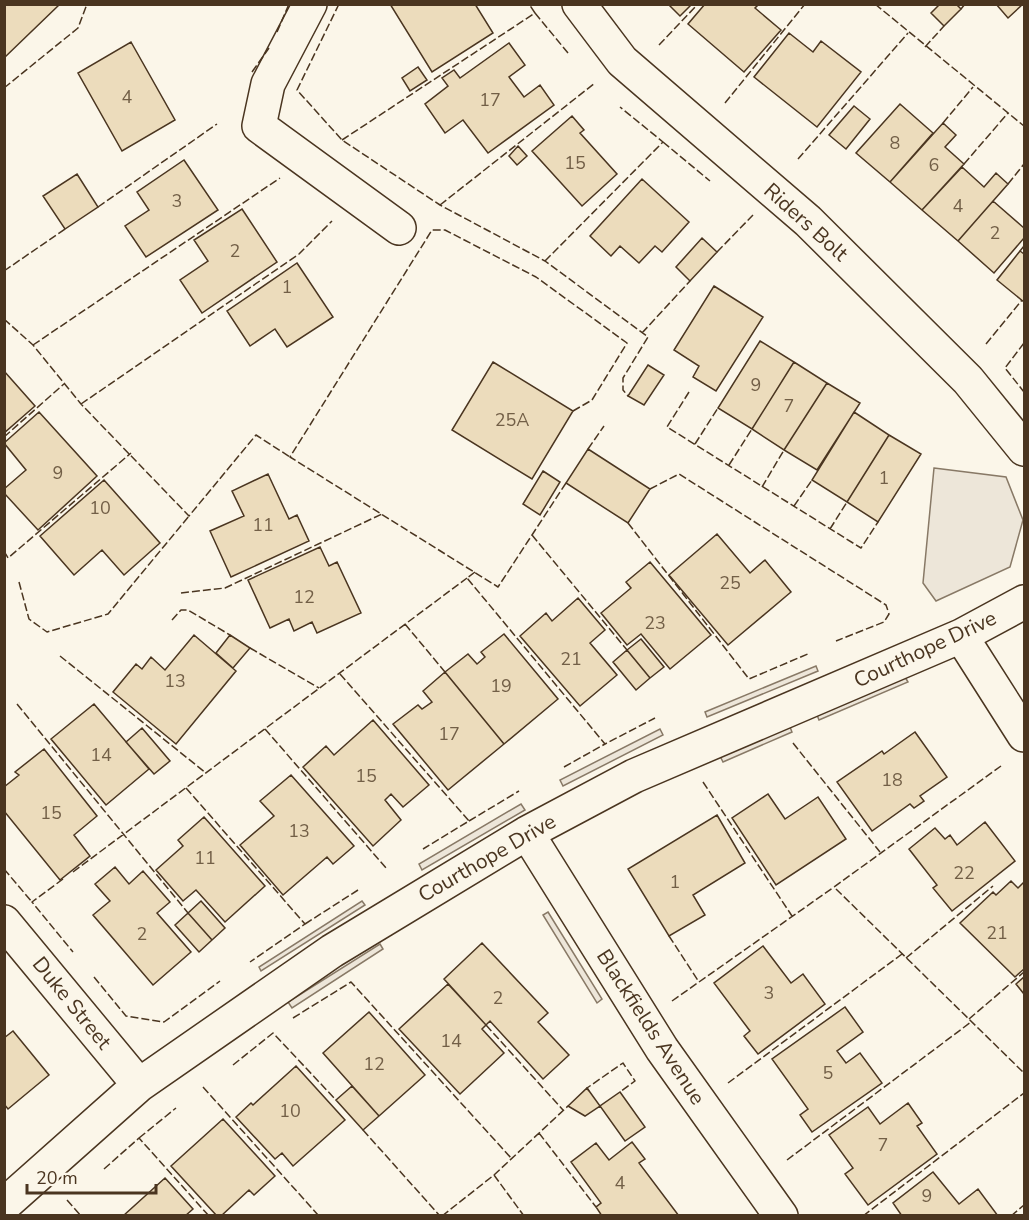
<svg xmlns="http://www.w3.org/2000/svg" width="1029" height="1220" viewBox="0 0 1029 1220" font-family="'Nunito Sans',sans-serif">
<style>
.green{fill:#ede6d9;stroke:#887966;stroke-width:1.5}
.building{fill:#ecdcbc;stroke:#4a3520;stroke-width:1.5}
.lines{fill:none;stroke-linecap:round;stroke-linejoin:round}
.minor-casing{stroke:#4a3520;stroke-width:36}
.minor{stroke:#fbf6e9;stroke-width:33}
.fence{stroke:#4a3520;stroke-width:1.5;stroke-dasharray:8 3;stroke-linecap:butt}
.labels{text-anchor:middle;stroke-width:4.5;stroke-linejoin:round;paint-order:stroke}
.number-label{font-size:18px;fill:#725f47}
.street-label{font-size:21px;fill:#4a3520;stroke:#fbf6e9}
</style>
<rect width="100%" height="100%" fill="#fbf6e9"/>
<path class="green" d="M 934,468 L 1006,477 L 1023,520 L 1010,567 L 936,601 L 923,583 Z
M 816,666 L 818,671 L 707,717 L 705,712 Z
M 905,677 L 908,682 L 819,720 L 817,715 Z
M 790,727 L 792,732 L 723,762 L 720,756 Z
M 660,729 L 663,735 L 563,786 L 560,780 Z
M 521,804 L 525,810 L 422,870 L 419,864 Z
M 362,901 L 365,905 L 261,971 L 259,967 Z
M 548,912 L 602,999 L 597,1003 L 543,915 Z
M 380,944 L 383,949 L 292,1008 L 288,1002 Z"/>
<path class="building" d="M 5,4 L 60,4 L 4,58 Z
M 390,4 L 475,4 L 493,33 L 432,72 Z
M 668,4 L 692,4 L 680,16 Z
M 705,4 L 759,4 L 755,8 L 781,30 L 744,72 L 688,24 Z
M 940,4 L 956,4 L 961,9 L 944,26 L 931,13 Z
M 996,4 L 1023,4 L 1008,18 Z
M 789,33 L 813,52 L 821,41 L 861,72 L 817,127 L 754,77 Z
M 131,42 L 175,120 L 122,151 L 78,73 Z
M 509,43 L 525,65 L 509,77 L 524,97 L 540,85 L 554,105 L 488,153 L 463,120 L 445,133 L 425,104 L 448,86 L 442,78 L 454,70 L 460,78 Z
M 418,67 L 427,80 L 410,91 L 402,78 Z
M 900,104 L 933,133 L 890,182 L 856,153 Z
M 854,106 L 870,119 L 846,149 L 829,135 Z
M 572,116 L 584,130 L 580,133 L 617,174 L 582,206 L 532,151 Z
M 943,123 L 956,135 L 945,147 L 964,164 L 922,210 L 890,182 Z
M 518,146 L 527,156 L 517,165 L 509,156 Z
M 184,160 L 218,210 L 146,257 L 125,226 L 149,210 L 137,192 Z
M 962,167 L 984,187 L 996,173 L 1008,184 L 958,241 L 922,210 Z
M 77,174 L 98,207 L 65,229 L 43,196 Z
M 642,179 L 689,222 L 662,252 L 655,246 L 639,263 L 620,246 L 611,256 L 590,236 Z
M 993,201 L 1024,228 L 1024,238 L 994,273 L 958,241 Z
M 242,209 L 277,262 L 202,313 L 180,280 L 208,261 L 194,240 Z
M 702,238 L 717,252 L 690,281 L 676,267 Z
M 1020,251 L 1024,254 L 1024,302 L 997,280 Z
M 297,263 L 333,317 L 287,347 L 275,329 L 250,346 L 227,311 Z
M 714,286 L 763,317 L 716,391 L 693,377 L 699,366 L 674,350 Z
M 760,341 L 794,362 L 752,429 L 718,408 Z
M 493,362 L 573,411 L 532,479 L 452,430 Z
M 794,362 L 827,383 L 784,450 L 752,429 Z
M 648,365 L 664,375 L 644,405 L 628,396 Z
M 4,371 L 35,406 L 4,433 Z
M 827,383 L 860,403 L 817,470 L 784,450 Z
M 39,412 L 97,476 L 38,530 L 4,493 L 4,489 L 26,470 L 4,443 Z
M 854,412 L 889,435 L 847,502 L 812,480 Z
M 889,435 L 921,454 L 878,522 L 847,502 Z
M 588,449 L 650,489 L 628,523 L 566,483 Z
M 543,471 L 560,482 L 540,515 L 523,504 Z
M 268,474 L 289,519 L 297,515 L 309,541 L 231,577 L 210,531 L 244,516 L 232,491 Z
M 104,480 L 160,543 L 124,575 L 102,550 L 74,575 L 40,536 Z
M 717,534 L 750,573 L 765,560 L 791,592 L 728,645 L 669,575 Z
M 320,547 L 329,566 L 337,562 L 361,613 L 317,633 L 312,622 L 294,631 L 289,619 L 270,628 L 248,580 Z
M 650,562 L 711,635 L 670,669 L 641,634 L 627,645 L 601,613 L 631,588 L 626,582 Z
M 578,598 L 605,630 L 590,643 L 617,675 L 580,706 L 520,636 L 546,613 L 552,621 Z
M 504,634 L 558,699 L 504,744 L 445,672 L 468,654 L 477,664 L 485,657 L 481,652 Z
M 194,635 L 236,671 L 176,744 L 113,692 L 136,664 L 142,669 L 151,657 L 165,670 Z
M 230,635 L 250,648 L 233,668 L 216,653 Z
M 641,639 L 664,667 L 650,678 L 627,650 Z
M 627,650 L 650,678 L 636,690 L 613,662 Z
M 445,672 L 504,744 L 448,790 L 393,724 L 418,705 L 422,709 L 432,702 L 423,691 Z
M 94,704 L 149,769 L 106,805 L 51,739 Z
M 373,720 L 429,785 L 403,807 L 391,794 L 385,800 L 401,820 L 373,846 L 303,767 L 326,746 L 334,755 Z
M 142,728 L 170,761 L 154,774 L 126,742 Z
M 915,732 L 947,777 L 920,796 L 924,801 L 914,808 L 910,804 L 872,831 L 837,782 L 882,751 L 884,754 Z
M 44,749 L 97,816 L 74,835 L 90,856 L 60,880 L 4,811 L 4,787 L 19,775 L 15,772 Z
M 291,775 L 354,846 L 333,864 L 327,857 L 283,895 L 240,845 L 274,816 L 260,801 Z
M 768,794 L 785,819 L 818,797 L 846,839 L 776,885 L 732,818 Z
M 717,815 L 745,863 L 693,895 L 705,915 L 669,936 L 628,869 Z
M 204,817 L 265,886 L 225,922 L 196,890 L 183,901 L 156,870 L 183,846 L 178,840 Z
M 985,822 L 1015,861 L 952,911 L 933,888 L 937,885 L 909,849 L 935,828 L 945,839 L 950,835 L 957,845 Z
M 115,867 L 129,884 L 143,871 L 170,902 L 157,913 L 191,952 L 153,985 L 93,915 L 110,901 L 95,884 Z
M 1011,881 L 1018,888 L 1024,882 L 1024,969 L 1015,977 L 960,923 L 993,892 L 996,895 Z
M 201,901 L 225,928 L 212,940 L 188,913 Z
M 188,913 L 212,940 L 199,952 L 175,925 Z
M 482,943 L 548,1013 L 538,1022 L 569,1055 L 543,1079 L 490,1021 L 486,1025 L 444,979 Z
M 763,946 L 791,983 L 803,974 L 825,1004 L 758,1054 L 744,1036 L 750,1031 L 714,983 Z
M 1024,977 L 1024,994 L 1016,984 Z
M 448,984 L 486,1025 L 482,1029 L 504,1053 L 460,1094 L 399,1029 Z
M 845,1007 L 863,1032 L 837,1051 L 846,1063 L 860,1053 L 882,1083 L 812,1132 L 800,1115 L 808,1109 L 772,1059 Z
M 369,1012 L 425,1075 L 379,1116 L 323,1053 Z
M 13,1031 L 49,1075 L 8,1109 L 4,1104 L 4,1038 Z
M 296,1066 L 345,1120 L 293,1166 L 282,1153 L 275,1159 L 236,1117 L 251,1103 L 253,1105 Z
M 352,1086 L 379,1116 L 363,1130 L 336,1100 Z
M 587,1088 L 600,1106 L 585,1116 L 568,1106 Z
M 620,1092 L 645,1127 L 625,1141 L 600,1106 Z
M 908,1103 L 922,1123 L 917,1126 L 937,1154 L 868,1205 L 845,1174 L 853,1168 L 829,1135 L 868,1107 L 880,1124 Z
M 223,1119 L 275,1176 L 254,1195 L 249,1190 L 221,1216 L 217,1216 L 171,1166 Z
M 632,1142 L 645,1159 L 639,1163 L 679,1216 L 602,1216 L 596,1207 L 601,1203 L 571,1162 L 596,1143 L 609,1160 Z
M 933,1172 L 959,1204 L 978,1189 L 998,1216 L 902,1216 L 893,1203 Z
M 165,1178 L 193,1209 L 185,1216 L 123,1216 Z"/>
<g class="lines">
<defs>
<path id="minor" d="M 310,4 L 268,84 L 259,126 L 399,228
M 579,4 L 622,61 L 808,221 L 968,380 L 1024,449
M 961,636 L 1024,735
M 527,833 L 662,1049 L 781,1216
M 4,922 L 139,1085
M 4,1205 L 139,1085 L 332,951 L 527,833 L 634,776 L 961,636 L 1024,602"/>
</defs>
<use href="#minor" class="minor-casing"/>
<use href="#minor" class="minor"/>
<path class="fence" d="M 339,4 L 297,90 L 342,140 L 440,205 L 545,261 L 648,337 L 623,378 L 623,390 L 628,396
M 875,4 L 1024,126
M 961,9 L 965,4
M 535,13 L 568,53
M 277,32 L 289,4
M 659,45 L 698,4
M 925,47 L 944,26
M 252,72 L 269,48
M 4,88 L 78,28 L 87,4
M 725,103 L 805,4
M 943,123 L 973,87
M 342,140 L 535,13 L 529,4
M 663,142 L 710,181
M 798,159 L 908,33
M 964,164 L 1008,113
M 1008,184 L 1024,164
M 440,205 L 595,83
M 98,207 L 217,124
M 1020,251 L 1024,246
M 717,252 L 753,215
M 545,261 L 663,142 L 620,107
M 4,271 L 65,229
M 4,319 L 33,345 L 81,404 L 189,516 L 256,435 L 290,457
M 642,333 L 690,281
M 1024,343 L 1005,368 L 1024,392
M 986,344 L 1022,300
M 33,345 L 280,178
M 689,392 L 667,427 L 861,548 L 878,522
M 81,404 L 299,254 L 332,221
M 4,437 L 65,383
M 695,444 L 718,408
M 588,449 L 604,426
M 729,465 L 752,429
M 566,483 L 498,587 L 290,457 L 432,230 L 445,230 L 536,277 L 627,343 L 592,400 L 573,411
M 762,487 L 784,450
M 650,489 L 679,474 L 886,605 L 889,614 L 884,622 L 836,641
M 794,506 L 812,480
M 628,523 L 749,679 L 810,653
M 830,529 L 847,502
M 532,535 L 627,650
M 4,551 L 8,558 L 131,453
M 475,572 L 467,578 L 605,744 L 655,718
M 19,582 L 29,619 L 47,632 L 108,614 L 189,516
M 181,593 L 225,588 L 382,514
M 172,620 L 181,610 L 188,610 L 230,635
M 405,624 L 445,672
M 250,648 L 319,688
M 60,656 L 206,773
M 340,674 L 469,821 L 423,849
M 17,704 L 188,913
M 265,729 L 387,869
M 793,743 L 880,852
M 1001,766 L 834,887 L 1024,1073
M 564,767 L 605,744
M 703,782 L 792,916
M 186,788 L 305,924 L 250,962
M 469,821 L 519,791
M 4,869 L 32,902
M 73,872 L 467,578
M 63,879 L 32,902 L 73,952
M 305,924 L 358,890
M 669,936 L 699,982
M 906,958 L 993,886
M 94,977 L 126,1016 L 164,1022 L 220,981
M 672,1001 L 834,887
M 293,1018 L 351,982 L 512,1159
M 969,1019 L 1024,972
M 486,1025 L 563,1110
M 233,1065 L 273,1033 L 336,1100
M 728,1083 L 902,954
M 203,1087 L 319,1216
M 589,1091 L 587,1088 L 623,1063 L 635,1081 L 620,1092
M 363,1130 L 440,1216
M 539,1133 L 596,1207
M 139,1138 L 176,1108
M 787,1160 L 971,1022
M 104,1169 L 139,1138 L 209,1216
M 494,1175 L 524,1216
M 67,1200 L 81,1216
M 442,1216 L 494,1175 L 568,1106
M 863,1216 L 1024,1093
M 1011,1216 L 1024,1205"/>
</g>
<g class="labels">
<g class="number-label">
<text x="127" y="103">4</text>
<text x="490" y="106">17</text>
<text x="895" y="149">8</text>
<text x="575" y="169">15</text>
<text x="934" y="171">6</text>
<text x="177" y="207">3</text>
<text x="958" y="212">4</text>
<text x="995" y="239">2</text>
<text x="235" y="257">2</text>
<text x="287" y="293">1</text>
<text x="756" y="391">9</text>
<text x="789" y="412">7</text>
<text x="512" y="426">25A</text>
<text x="58" y="479">9</text>
<text x="884" y="484">1</text>
<text x="100" y="514">10</text>
<text x="263" y="531">11</text>
<text x="730" y="589">25</text>
<text x="304" y="603">12</text>
<text x="655" y="629">23</text>
<text x="571" y="665">21</text>
<text x="175" y="687">13</text>
<text x="501" y="692">19</text>
<text x="449" y="740">17</text>
<text x="101" y="761">14</text>
<text x="366" y="782">15</text>
<text x="892" y="786">18</text>
<text x="51" y="819">15</text>
<text x="299" y="837">13</text>
<text x="205" y="864">11</text>
<text x="964" y="879">22</text>
<text x="675" y="888">1</text>
<text x="997" y="939">21</text>
<text x="142" y="940">2</text>
<text x="769" y="999">3</text>
<text x="498" y="1004">2</text>
<text x="451" y="1047">14</text>
<text x="374" y="1070">12</text>
<text x="828" y="1079">5</text>
<text x="290" y="1117">10</text>
<text x="883" y="1151">7</text>
<text x="620" y="1189">4</text>
<text x="927" y="1202">9</text>
</g>
<g class="street-label">
<text transform="translate(806 222) rotate(42)" y="7">Riders Bolt</text>
<text transform="translate(925 649) rotate(-25)" y="7">Courthope Drive</text>
<text transform="translate(487 858) rotate(-30)" y="7">Courthope Drive</text>
<text transform="translate(72 1003) rotate(51)" y="7">Duke Street</text>
<text transform="translate(651 1027) rotate(57)" y="7">Blackfields Avenue</text>
</g>
</g>
<rect width="1029" height="1220" fill="none" stroke="#4a3520" stroke-width="12"/>
<path d="M27 1184v9h129v-9" fill="none" stroke="#4a3520" stroke-width="3"/>
<text x="36" y="1184" font-size="18" fill="#4a3520" stroke="#fbf6e9" stroke-width="4.5" paint-order="stroke">20 m</text>
</svg>
